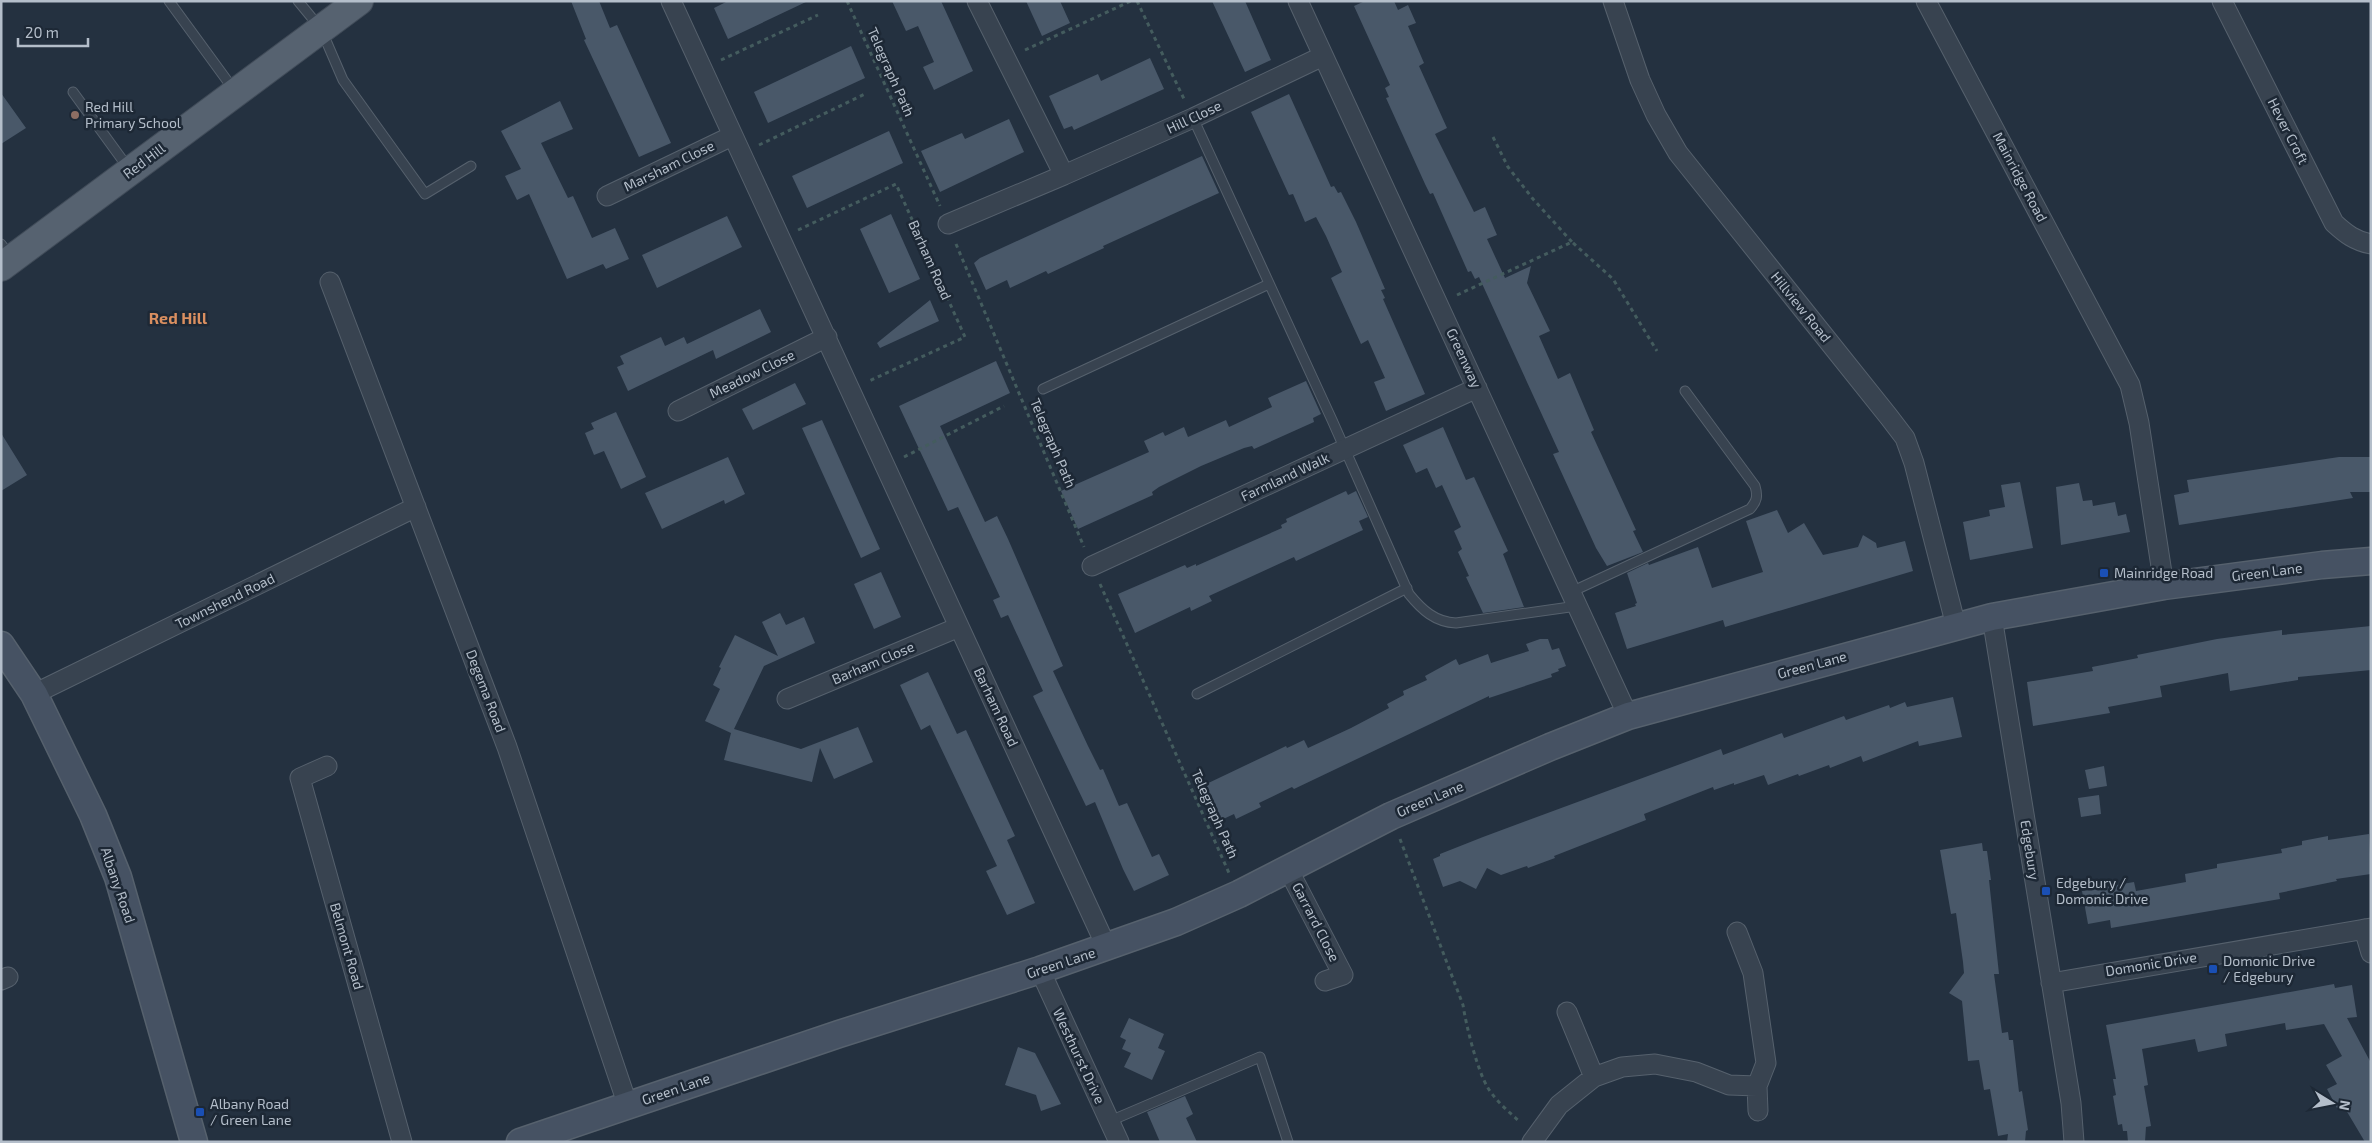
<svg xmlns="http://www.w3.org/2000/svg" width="2372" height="1143" viewBox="0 0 2372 1143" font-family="'Exo 2',sans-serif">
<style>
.building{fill:#495869}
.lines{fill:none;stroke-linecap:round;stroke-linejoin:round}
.lane-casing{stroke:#56616d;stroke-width:11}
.street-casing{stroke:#56616d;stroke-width:21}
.secondary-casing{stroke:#56616d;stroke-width:29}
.primary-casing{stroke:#414c59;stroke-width:30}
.path{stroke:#445c5e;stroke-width:3;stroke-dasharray:4 4;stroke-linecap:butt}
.lane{stroke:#384350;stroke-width:9}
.street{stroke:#384350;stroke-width:19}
.secondary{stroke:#465263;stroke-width:26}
.primary{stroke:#566270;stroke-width:28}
.education-dot{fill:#8d6e63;stroke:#1d2835;stroke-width:2}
.transit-dot{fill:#1a4fb4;stroke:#1d2835;stroke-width:2}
.labels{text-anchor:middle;stroke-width:5;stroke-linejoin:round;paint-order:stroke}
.street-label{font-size:14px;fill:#b4beca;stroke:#1d2835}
.poi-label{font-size:14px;fill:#b4beca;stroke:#1d2835;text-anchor:start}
.quarter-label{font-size:16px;font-weight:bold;fill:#da8f60;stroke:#1d2835}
</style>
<rect width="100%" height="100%" fill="#243140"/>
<path class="building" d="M 571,1 L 599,1 L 610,28 L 617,25 L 671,143 L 639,157 L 584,40 L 586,39 Z
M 728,1 L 808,1 L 728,39 L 714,8 Z
M 892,1 L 941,1 L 973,71 L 934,90 L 923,67 L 934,62 L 918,26 L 906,31 Z
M 1026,1 L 1060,1 L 1070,23 L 1042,36 Z
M 1212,1 L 1245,1 L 1271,60 L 1245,72 Z
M 1365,1 L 1394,1 L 1398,10 L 1408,5 L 1416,23 L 1408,26 L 1424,63 L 1419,66 L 1447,128 L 1435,134 L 1474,212 L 1485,207 L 1497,235 L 1487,239 L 1505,278 L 1531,266 L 1527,283 L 1550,331 L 1539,336 L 1558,379 L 1570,373 L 1594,430 L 1591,432 L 1636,530 L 1633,531 L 1643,552 L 1607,566 L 1596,548 L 1553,454 L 1559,452 L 1479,277 L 1475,279 L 1471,271 L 1468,272 L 1433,193 L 1430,194 L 1425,184 L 1386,98 L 1389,97 L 1385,88 L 1390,85 L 1354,6 Z
M 851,46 L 865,78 L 768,123 L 754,92 Z
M 1150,58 L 1164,89 L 1074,130 L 1072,126 L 1064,129 L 1049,96 L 1098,74 L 1101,81 Z
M 1,93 L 26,128 L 1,144 Z
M 1289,94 L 1331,187 L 1334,186 L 1338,193 L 1341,192 L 1356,222 L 1385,289 L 1381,290 L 1385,298 L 1383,299 L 1425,394 L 1386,411 L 1374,382 L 1385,378 L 1368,340 L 1361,344 L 1331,278 L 1342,272 L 1326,236 L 1316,217 L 1305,222 L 1293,194 L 1289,195 L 1251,112 Z
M 560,101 L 573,129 L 541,143 L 568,198 L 573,196 L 592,238 L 615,228 L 629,259 L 606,269 L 603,264 L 567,279 L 529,194 L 517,200 L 505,176 L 521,169 L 501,131 Z
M 1009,119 L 1024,152 L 940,192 L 921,151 L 962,133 L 965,139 Z
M 889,131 L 903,163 L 807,208 L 792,176 Z
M 1202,156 L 1219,193 L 1103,246 L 1104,248 L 1048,274 L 1046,271 L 1010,288 L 1007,280 L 986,290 L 974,263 L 980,258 Z
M 891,214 L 920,279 L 889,293 L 860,229 Z
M 727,216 L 742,247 L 657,288 L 642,255 Z
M 930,300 L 939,321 L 880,348 L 877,343 Z
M 760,309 L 771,332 L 716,359 L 713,350 L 628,391 L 617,367 L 624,364 L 620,356 L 661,337 L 665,346 L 684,337 L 687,344 Z
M 996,361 L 1010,393 L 940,426 L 985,522 L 997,516 L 1008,539 L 1063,666 L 1053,671 L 1088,746 L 1100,770 L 1103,769 L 1119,806 L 1127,803 L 1152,857 L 1159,854 L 1169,875 L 1134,891 L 1123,869 L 1095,802 L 1086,806 L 1033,696 L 1043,691 L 1008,615 L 1001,618 L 993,600 L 1000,597 L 958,507 L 948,511 L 899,406 Z
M 1306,381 L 1321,414 L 1313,418 L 1314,422 L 1254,449 L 1252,446 L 1244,448 L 1201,466 L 1159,487 L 1152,492 L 1153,495 L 1078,529 L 1061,491 L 1149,452 L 1144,441 L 1163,432 L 1165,436 L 1184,427 L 1188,437 L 1226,420 L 1229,427 L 1272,407 L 1268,398 Z
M 795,383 L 806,404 L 753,430 L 742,409 Z
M 616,412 L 646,477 L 621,489 L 604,451 L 594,455 L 585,433 L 594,429 L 591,423 Z
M 822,420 L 880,549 L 861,558 L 802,428 Z
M 1443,427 L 1466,480 L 1474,477 L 1508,551 L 1503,554 L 1524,607 L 1483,613 L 1466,577 L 1469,576 L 1458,552 L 1462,549 L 1454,531 L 1461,527 L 1442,485 L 1436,488 L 1427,468 L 1416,473 L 1403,445 Z
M 1,433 L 27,475 L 1,491 Z
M 728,457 L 745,494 L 725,504 L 724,500 L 662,529 L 645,493 Z
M 2339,457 L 2371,457 L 2371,492 L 2350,492 L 2353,498 L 2179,525 L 2174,495 L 2189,492 L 2187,480 Z
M 2020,482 L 2033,548 L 1970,560 L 1963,522 L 1990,516 L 1989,510 L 2005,507 L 2001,485 Z
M 2079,483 L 2083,501 L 2092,500 L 2093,506 L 2115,502 L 2118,516 L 2126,514 L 2130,532 L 2061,545 L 2056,487 Z
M 1346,491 L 1348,495 L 1356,491 L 1368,517 L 1359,521 L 1363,530 L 1296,561 L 1294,557 L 1270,568 L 1209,596 L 1212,601 L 1191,611 L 1190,607 L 1135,633 L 1118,594 L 1185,565 L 1187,568 L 1196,564 L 1196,566 L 1282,528 L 1281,525 L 1287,522 L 1286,519 Z
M 1777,510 L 1788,533 L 1804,523 L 1823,555 L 1858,547 L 1863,535 L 1876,543 L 1877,548 L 1905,541 L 1913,571 L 1725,627 L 1723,620 L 1627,649 L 1615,613 L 1636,606 L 1635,604 L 1637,603 L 1627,573 L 1648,563 L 1649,565 L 1698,547 L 1712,588 L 1763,572 L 1746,521 Z
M 881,572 L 901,617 L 874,629 L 854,584 Z
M 780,613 L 786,625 L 804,617 L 815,643 L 764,666 L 734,729 L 801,749 L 858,727 L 873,762 L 834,779 L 820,748 L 812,782 L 724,760 L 731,733 L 705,721 L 720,689 L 713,685 L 721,668 L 719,667 L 735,635 L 778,656 L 762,622 Z
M 2371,626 L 2371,670 L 2298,677 L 2298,680 L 2230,691 L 2228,673 L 2160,686 L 2162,697 L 2108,707 L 2110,713 L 2033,726 L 2027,682 L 2093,671 L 2092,667 L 2138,658 L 2137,655 L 2217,639 L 2282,630 L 2282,635 Z
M 1540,639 L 1548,639 L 1552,650 L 1559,648 L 1566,666 L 1558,669 L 1559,671 L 1551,674 L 1552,677 L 1489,698 L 1489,696 L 1294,789 L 1292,787 L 1259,803 L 1261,807 L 1236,819 L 1234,814 L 1217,822 L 1200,787 L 1286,746 L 1287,748 L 1304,740 L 1308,748 L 1351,728 L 1389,708 L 1387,704 L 1404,695 L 1403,691 L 1427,680 L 1425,676 L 1456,659 L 1459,665 L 1488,654 L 1491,663 L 1529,651 L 1526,644 Z
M 928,672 L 957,734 L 966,730 L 1015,836 L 1007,840 L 1035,903 L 1007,915 L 986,871 L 997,866 L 930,725 L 921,730 L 900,685 Z
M 1953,697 L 1962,737 L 1919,746 L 1918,741 L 1863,762 L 1861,756 L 1830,768 L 1829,765 L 1799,776 L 1798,774 L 1768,785 L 1764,775 L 1734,785 L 1734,783 L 1714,790 L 1713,787 L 1644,814 L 1646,820 L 1554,856 L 1555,858 L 1528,868 L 1527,866 L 1501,875 L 1487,868 L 1476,889 L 1460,881 L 1443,887 L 1433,859 L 1440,856 L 1440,854 L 1483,837 L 1721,749 L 1723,755 L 1782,733 L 1784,738 L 1844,716 L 1846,720 L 1889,705 L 1890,708 L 1905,702 L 1907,707 Z
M 2104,766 L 2107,786 L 2089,789 L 2085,770 Z
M 2099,795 L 2101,814 L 2081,817 L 2078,798 Z
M 2369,834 L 2371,874 L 2336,879 L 2337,881 L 2279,893 L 2280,899 L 2111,928 L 2110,920 L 2088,924 L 2082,891 L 2134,882 L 2136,891 L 2186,882 L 2185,874 L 2217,868 L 2217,864 L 2282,853 L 2281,849 L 2302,845 L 2302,841 L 2328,836 L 2328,840 Z
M 1982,843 L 1983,851 L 1987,851 L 1991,880 L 1989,880 L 1999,974 L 1994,974 L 2002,1033 L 2008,1032 L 2009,1040 L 2013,1040 L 2019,1092 L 2022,1091 L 2028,1130 L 2026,1131 L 2025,1142 L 2007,1142 L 2008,1134 L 1998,1136 L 1990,1089 L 1984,1090 L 1979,1060 L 1968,1061 L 1962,1001 L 1949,993 L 1964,973 L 1963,962 L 1956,913 L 1951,914 L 1940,850 Z
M 2334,984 L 2335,988 L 2352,985 L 2357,1017 L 2347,1018 L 2371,1063 L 2371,1142 L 2365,1142 L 2343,1105 L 2337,1108 L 2327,1089 L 2337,1084 L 2326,1065 L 2342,1056 L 2324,1024 L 2286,1030 L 2285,1023 L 2225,1034 L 2227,1046 L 2198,1052 L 2195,1039 L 2142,1049 L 2148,1085 L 2144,1086 L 2151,1126 L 2146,1127 L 2145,1142 L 2128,1142 L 2127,1131 L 2123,1131 L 2122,1124 L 2118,1125 L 2113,1096 L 2116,1095 L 2113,1079 L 2116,1079 L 2106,1025 Z
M 1129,1018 L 1164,1034 L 1158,1048 L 1165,1051 L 1152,1080 L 1124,1067 L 1131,1053 L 1122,1049 L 1126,1040 L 1120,1037 Z
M 1018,1047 L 1035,1053 L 1061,1104 L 1041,1111 L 1036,1095 L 1005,1085 Z
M 1185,1096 L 1193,1114 L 1186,1118 L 1197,1142 L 1160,1142 L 1147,1112 Z"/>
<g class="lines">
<defs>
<path id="lane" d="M 169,1 L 234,90
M 298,1 L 321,29 L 343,80 L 425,194 L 471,166
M 73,92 L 129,169
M 1193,118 L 1332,420 L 1409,594 C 1422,610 1435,622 1456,623 L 1577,606
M 1,244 L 11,257
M 1043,389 L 1269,284
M 1571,592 L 1750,509 C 1757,501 1758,496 1755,486 L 1685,391
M 1197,694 L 1407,588
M 1110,1121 L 1260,1057 L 1288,1142"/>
<path id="street" d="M 671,1 L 1107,948
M 977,1 L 1064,175 L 1193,118 L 1323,56
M 1298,1 L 1628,716
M 1613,1 L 1640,80 L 1656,115 L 1678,153 L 1889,417 L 1905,438 L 1914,463 L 1956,626
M 1926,1 L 2130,385 L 2139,423 L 2164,586
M 2222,1 L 2334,223 C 2346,234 2355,241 2371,244
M 607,196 L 732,136
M 948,224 L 1064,175
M 330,282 L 507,747 L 628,1106
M 678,411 L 827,337
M 1092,566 L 1477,388
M 1992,617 L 2071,1103 L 2074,1142
M 34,694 L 416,507
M 787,699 L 959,627
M 327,766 L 300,778 L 402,1142
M 1288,869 L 1343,975 L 1325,981
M 2364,929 L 2371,953
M 1737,932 L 1753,973 L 1766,1063 L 1757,1086 L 1758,1111
M 1040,970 L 1119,1142
M 1,980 L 8,977
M 2051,983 L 2371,928
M 1567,1012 L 1594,1077
M 1532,1142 L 1559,1105 L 1594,1077 L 1622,1067 L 1655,1064 L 1696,1072 L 1729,1085 L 1757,1086"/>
<path id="secondary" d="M 1,645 L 34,694 L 93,815 L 118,877 L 194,1142
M 520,1142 L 839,1034 L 1040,970 L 1176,922 L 1239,894 L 1391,816 L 1550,747 L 1628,716 L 1992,617 L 2164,586 L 2322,565 L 2371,561"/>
<path id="primary" d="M 1,267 L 359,1"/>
</defs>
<use href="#lane" class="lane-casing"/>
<use href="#street" class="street-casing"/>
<use href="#secondary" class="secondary-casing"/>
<use href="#primary" class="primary-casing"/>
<path class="path" d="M 847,1 L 940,206
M 1137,1 L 1184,99
M 1025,50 L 1131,1
M 721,60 L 818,15
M 1493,137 L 1508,167 L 1533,199 L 1572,242
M 759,145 L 865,94
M 798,230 L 896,184 L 965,337 L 869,381
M 956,244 L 1084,547
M 1457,295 L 1572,242 L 1613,279 L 1657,351
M 904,457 L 1004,406
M 1100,584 L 1229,873
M 1400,839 L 1463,1005 C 1466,1025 1477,1070 1488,1088 C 1496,1101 1509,1112 1520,1122"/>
<use href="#lane" class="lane"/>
<use href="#street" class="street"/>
<use href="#secondary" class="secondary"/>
<use href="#primary" class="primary"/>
</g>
<circle class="education-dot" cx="75" cy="115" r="5"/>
<g class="transit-dot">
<rect x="2099" y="568" width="10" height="10" rx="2.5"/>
<rect x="2041" y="886" width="10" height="10" rx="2.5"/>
<rect x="2208" y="964" width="10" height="10" rx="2.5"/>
<rect x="195" y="1107" width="10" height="10" rx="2.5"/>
</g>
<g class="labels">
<g class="street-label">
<text transform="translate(891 72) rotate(66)" y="5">Telegraph Path</text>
<text transform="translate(1194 117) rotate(-25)" y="5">Hill Close</text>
<text transform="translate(2288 131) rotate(63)" y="5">Hever Croft</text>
<text transform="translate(144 161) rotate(-37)" y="5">Red Hill</text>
<text transform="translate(669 166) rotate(-26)" y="5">Marsham Close</text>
<text transform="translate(2020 177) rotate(62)" y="5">Mainridge Road</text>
<text transform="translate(930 260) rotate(66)" y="5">Barham Road</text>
<text transform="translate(1801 307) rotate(51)" y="5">Hillview Road</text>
<text transform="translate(1464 358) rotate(65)" y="5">Greenway</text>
<text transform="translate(752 374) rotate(-26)" y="5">Meadow Close</text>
<text transform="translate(1053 443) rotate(67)" y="5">Telegraph Path</text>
<text transform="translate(1285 477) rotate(-25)" y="5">Farmland Walk</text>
<text transform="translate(2267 572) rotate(-7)" y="5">Green Lane</text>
<text transform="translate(225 601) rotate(-26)" y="5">Townshend Road</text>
<text transform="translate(873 663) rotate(-23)" y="5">Barham Close</text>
<text transform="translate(1812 665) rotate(-15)" y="5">Green Lane</text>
<text transform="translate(486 691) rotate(69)" y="5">Degema Road</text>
<text transform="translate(996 707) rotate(65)" y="5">Barham Road</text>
<text transform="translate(1430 799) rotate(-23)" y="5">Green Lane</text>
<text transform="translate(1215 814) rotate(66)" y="5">Telegraph Path</text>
<text transform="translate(2030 850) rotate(81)" y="5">Edgebury</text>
<text transform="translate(118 885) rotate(71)" y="5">Albany Road</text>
<text transform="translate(1316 922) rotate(63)" y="5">Garrard Close</text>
<text transform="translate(347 946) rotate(74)" y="5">Belmont Road</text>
<text transform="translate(1061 963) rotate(-18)" y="5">Green Lane</text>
<text transform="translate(2151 964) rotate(-9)" y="5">Domonic Drive</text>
<text transform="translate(1079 1056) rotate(65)" y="5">Westhurst Drive</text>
<text transform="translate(676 1089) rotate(-19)" y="5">Green Lane</text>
</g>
<g class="poi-label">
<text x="85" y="112">Red Hill<tspan x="85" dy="16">Primary School</tspan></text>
<text x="2114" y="578">Mainridge Road</text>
<text x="2056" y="888">Edgebury /<tspan x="2056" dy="16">Domonic Drive</tspan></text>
<text x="2223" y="966">Domonic Drive<tspan x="2223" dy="16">/ Edgebury</tspan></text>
<text x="210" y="1109">Albany Road<tspan x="210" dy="16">/ Green Lane</tspan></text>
</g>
<g class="quarter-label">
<text x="178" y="324">Red Hill</text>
</g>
</g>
<rect width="2372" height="1143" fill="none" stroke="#b4beca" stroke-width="5"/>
<g transform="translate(2332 1103) rotate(100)" stroke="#1d2835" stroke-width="4" paint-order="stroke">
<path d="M0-4L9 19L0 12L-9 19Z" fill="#b4beca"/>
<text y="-8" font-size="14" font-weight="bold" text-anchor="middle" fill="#b4beca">N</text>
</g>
<path d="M18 38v8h70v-8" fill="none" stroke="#b4beca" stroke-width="2.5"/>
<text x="25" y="38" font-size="15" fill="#b4beca" stroke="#1d2835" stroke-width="4" paint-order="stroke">20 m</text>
</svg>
